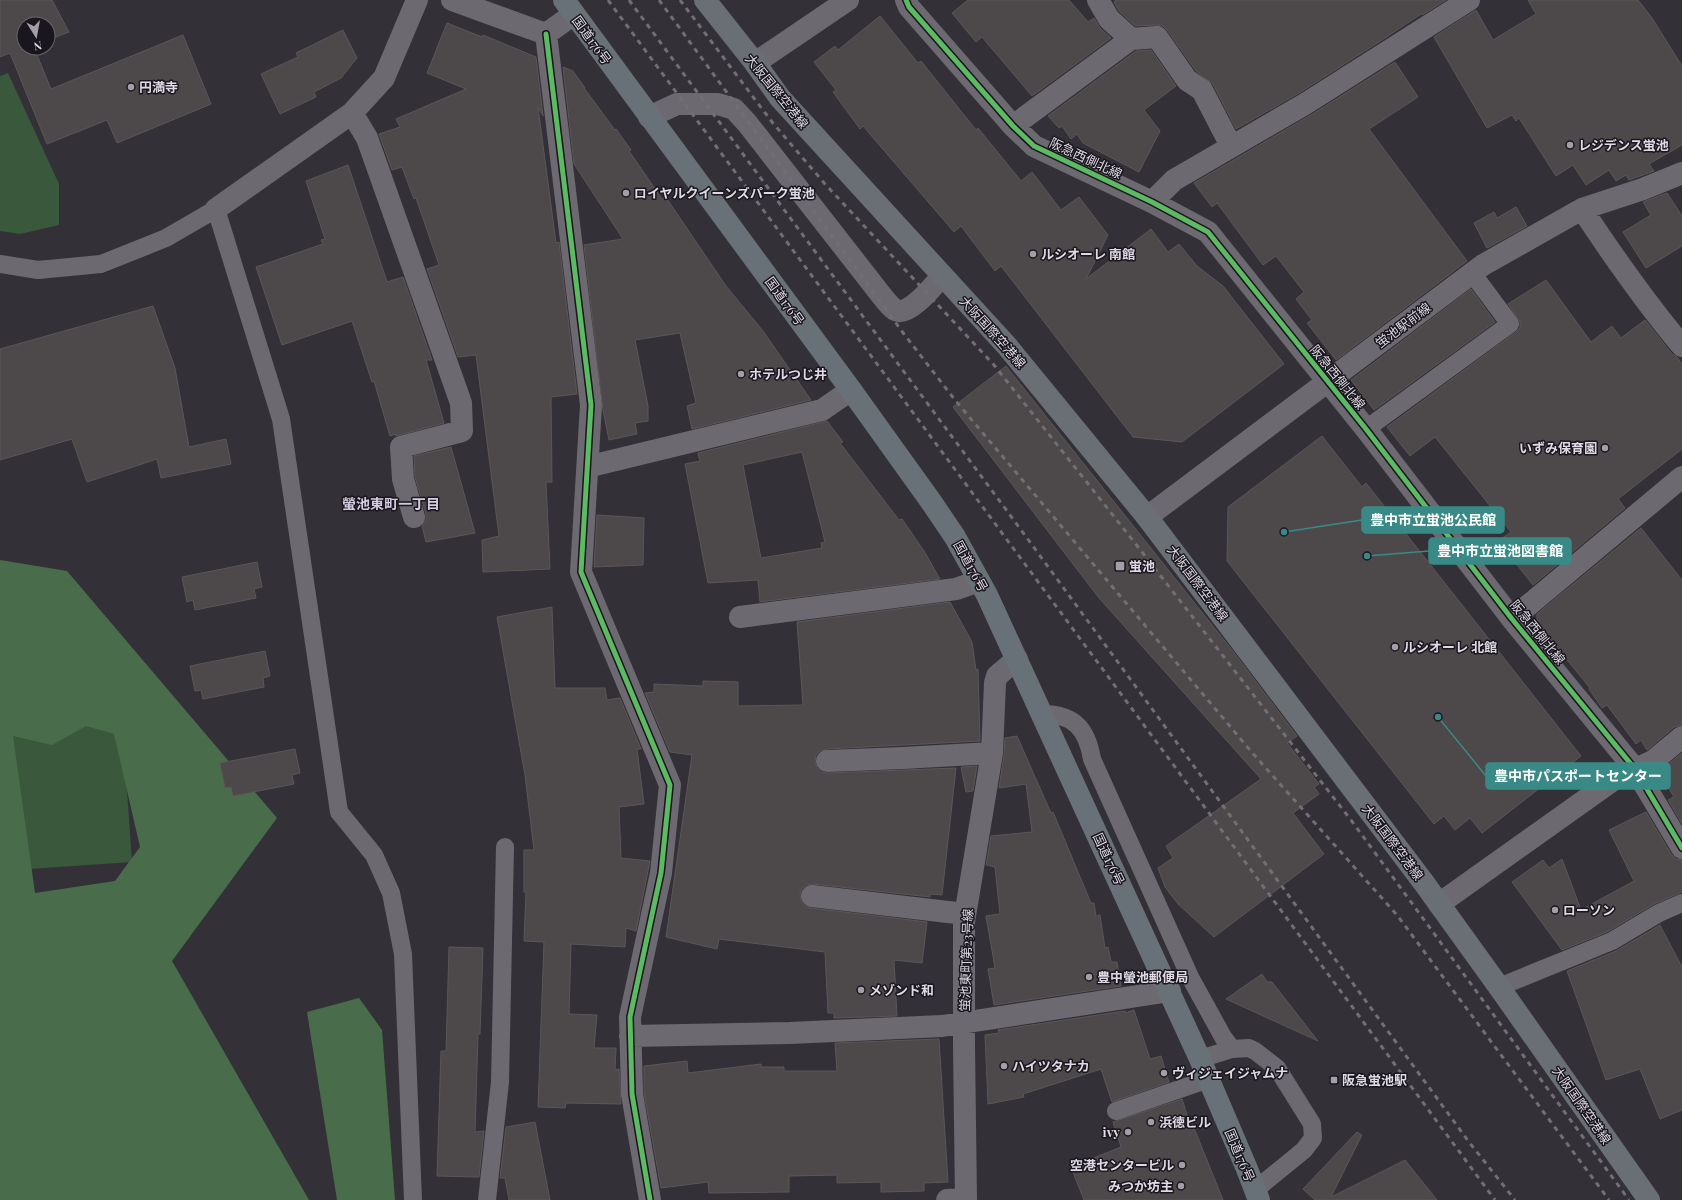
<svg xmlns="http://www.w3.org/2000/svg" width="1682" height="1200" viewBox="0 0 1682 1200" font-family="'Playfair Display','Noto Sans JP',serif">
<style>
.green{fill:#3a583c}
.forest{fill:#496d4b;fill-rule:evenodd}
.building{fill:#4d484a;stroke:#5b5657;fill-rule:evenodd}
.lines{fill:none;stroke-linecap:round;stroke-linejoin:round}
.lane{stroke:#6c6a70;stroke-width:18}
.street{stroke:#6c6a70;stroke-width:22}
.primary{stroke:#6a6f75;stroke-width:22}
.highway{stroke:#687177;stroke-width:22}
.rail{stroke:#716e74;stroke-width:3;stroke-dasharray:5 5;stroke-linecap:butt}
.cycleway-casing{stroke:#19161d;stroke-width:8}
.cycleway{stroke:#5cba63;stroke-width:5}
.poi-dot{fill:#a39ea8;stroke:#19161d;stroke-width:1.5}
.labels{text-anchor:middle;stroke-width:3;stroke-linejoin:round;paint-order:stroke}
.street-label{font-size:13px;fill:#dfdae5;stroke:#19161d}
.poi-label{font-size:13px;font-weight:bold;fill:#dfdae5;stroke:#19161d;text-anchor:start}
.neighbourhood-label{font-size:14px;font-weight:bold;fill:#d4cce1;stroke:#19161d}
.leader{fill:none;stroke:#398a86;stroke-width:1.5}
.callout-dot{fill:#398a86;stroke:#19161d;stroke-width:1.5}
.callout{fill:#398a86;stroke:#398a86;stroke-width:1.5}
.callout-label{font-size:14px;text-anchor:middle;font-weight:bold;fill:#fff}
</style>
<rect width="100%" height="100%" fill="#343038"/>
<path class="green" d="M 8,73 L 59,184 L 59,225 L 20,234 L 0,231 L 0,76 Z
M 121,706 L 132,862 L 14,870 L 3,715 Z"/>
<path class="forest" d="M 0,560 L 67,571 L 277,818 L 172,961 L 309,1200 L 0,1200 ZM 86,726 L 114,734 L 140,847 L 115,881 L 35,893 L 13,736 L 52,745 Z
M 359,998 L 382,1030 L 395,1200 L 337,1200 L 307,1012 Z"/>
<path class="building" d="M 0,0 L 52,0 L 69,32 L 48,40 L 48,24 L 24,24 L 24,48 L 34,48 L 51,89 L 183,35 L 211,104 L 117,143 L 107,120 L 47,144 L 10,53 L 0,57 Z
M 968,0 L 1069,0 L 1088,22 L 1094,18 L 1100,28 L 1111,38 L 1032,96 L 982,37 L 976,42 L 952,13 Z
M 1116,0 L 1446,0 L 1422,15 L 1421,14 L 1382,40 L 1299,93 L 1236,129 L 1213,84 L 1196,71 L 1167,30 L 1163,26 L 1156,25 L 1135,26 L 1119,11 L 1114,2 Z
M 1528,0 L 1638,0 L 1652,18 L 1682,66 L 1682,145 L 1649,164 L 1654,171 L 1629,180 L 1626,175 L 1616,181 L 1609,170 L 1586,185 L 1573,165 L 1556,176 L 1519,118 L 1516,121 L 1512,115 L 1487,128 L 1434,37 L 1476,10 L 1493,40 L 1536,14 Z
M 880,16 L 918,63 L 921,61 L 976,130 L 978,128 L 1021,181 L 1032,172 L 1061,210 L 1079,197 L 1108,235 L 1086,279 L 1151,229 L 1168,252 L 1179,244 L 1197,266 L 1223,286 L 1284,364 L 1182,442 L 1133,437 L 1001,266 L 995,271 L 961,226 L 954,232 L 863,126 L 860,129 L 833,92 L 836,90 L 814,62 L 835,46 L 838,50 Z
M 447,23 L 482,37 L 483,35 L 536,57 L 543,116 L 538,107 L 556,243 L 559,242 L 577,394 L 551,397 L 552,482 L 546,482 L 550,569 L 483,572 L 482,540 L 499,536 L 476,355 L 458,357 L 427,269 L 439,265 L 416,198 L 414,199 L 402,167 L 392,170 L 379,134 L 400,127 L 396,119 L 466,89 L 427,73 Z
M 343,30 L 357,58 L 341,78 L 314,92 L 316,97 L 280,114 L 261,74 L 298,57 L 296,53 Z
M 1151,50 L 1176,86 L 1144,110 L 1160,131 L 1139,172 L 1083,143 L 1077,134 L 1071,139 L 1062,126 L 1059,128 L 1048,116 L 1136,51 Z
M 1395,62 L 1418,97 L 1369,129 L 1467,261 L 1336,360 L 1307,323 L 1312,320 L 1296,299 L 1304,292 L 1276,256 L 1263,265 L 1217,203 L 1212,207 L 1194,183 L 1311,115 Z
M 563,67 L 573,71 L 585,88 L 584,88 L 615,130 L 616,129 L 631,150 L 629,151 L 662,199 L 665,196 L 726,286 L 763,331 L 811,400 L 692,429 L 687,406 L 696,403 L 680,333 L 635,340 L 648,406 L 648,421 L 635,423 L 637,434 L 609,440 L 603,410 L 584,245 L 623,239 L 574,164 Z
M 348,165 L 387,282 L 403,277 L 432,360 L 426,360 L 444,423 L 396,436 L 396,434 L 390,436 L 374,381 L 372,382 L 352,321 L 282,345 L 256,267 L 323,244 L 321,240 L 325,239 L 306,181 Z
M 1667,193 L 1682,216 L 1682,246 L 1646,268 L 1623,232 L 1651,215 L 1643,202 Z
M 1516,207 L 1527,226 L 1487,248 L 1474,223 L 1494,212 L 1497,218 Z
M 1546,280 L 1591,342 L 1612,326 L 1621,338 L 1645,320 L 1672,354 L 1677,357 L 1682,364 L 1682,449 L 1618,499 L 1625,508 L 1533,585 L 1498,541 L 1511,532 L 1435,437 L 1410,456 L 1387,427 L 1516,332 L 1520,328 L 1520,322 L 1508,304 Z
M 1471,289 L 1495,322 L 1374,410 L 1351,380 Z
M 153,306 L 175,368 L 189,447 L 226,439 L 231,464 L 161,478 L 157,459 L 87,482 L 72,439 L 0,460 L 0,349 Z
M 1006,366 L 1232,650 L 1297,736 L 1287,743 L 1319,784 L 1314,787 L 1319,794 L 1293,813 L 1324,854 L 1214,937 L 1178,904 L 1165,887 L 1158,868 L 1173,858 L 1166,846 L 1261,779 L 1099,598 L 953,407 Z
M 827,421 L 843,442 L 840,443 L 899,520 L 902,519 L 924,551 L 940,579 L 760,602 L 758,580 L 708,583 L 685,464 L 700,461 L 698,453 ZM 802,452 L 825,542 L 821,543 L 822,548 L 761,558 L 743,465 Z
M 1322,436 L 1362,487 L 1366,483 L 1581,756 L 1482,833 L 1470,818 L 1455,830 L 1444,816 L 1434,824 L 1227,561 L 1228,507 Z
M 451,447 L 475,533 L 426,542 L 422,526 L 426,520 L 426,514 L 415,477 L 414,456 Z
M 597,515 L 644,518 L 643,565 L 594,567 Z
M 1641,528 L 1682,580 L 1682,725 L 1674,727 L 1647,750 L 1641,740 L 1636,744 L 1607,705 L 1602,708 L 1589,689 L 1590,688 L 1537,623 L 1537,614 Z
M 257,562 L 262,587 L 254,589 L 256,598 L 195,610 L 193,600 L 187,602 L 182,577 Z
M 950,602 L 972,642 L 976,670 L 978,669 L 980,741 L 827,749 L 820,751 L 816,755 L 815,761 L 817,768 L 822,772 L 827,773 L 956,768 L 942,895 L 930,894 L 930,897 L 813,884 L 807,885 L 802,888 L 800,894 L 801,901 L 805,906 L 811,908 L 927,922 L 922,963 L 894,960 L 897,1016 L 834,1018 L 834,1013 L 828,1013 L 825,952 L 719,939 L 717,949 L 666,937 L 692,755 L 670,752 L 645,693 L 654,692 L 654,684 L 703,686 L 703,681 L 738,682 L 738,706 L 803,705 L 797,622 Z
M 552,607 L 555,688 L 605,688 L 607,700 L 620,698 L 641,749 L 637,749 L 644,804 L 619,807 L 621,858 L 650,861 L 636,931 L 626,928 L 625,947 L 571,944 L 569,1014 L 597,1015 L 594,1048 L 616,1048 L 615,1070 L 619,1069 L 621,1104 L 566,1103 L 565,1108 L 538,1107 L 544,942 L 524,941 L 526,892 L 524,892 L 524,850 L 534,850 L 525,775 L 497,617 Z
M 265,651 L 270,676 L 263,678 L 264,687 L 203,699 L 201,690 L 195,691 L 190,666 Z
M 1017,736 L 1051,813 L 1053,812 L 1091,903 L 1094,903 L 1096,916 L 1100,915 L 1105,948 L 1108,947 L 1111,962 L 1117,962 L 1121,986 L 994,1005 L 988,969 L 995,968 L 986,916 L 1000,914 L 995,867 L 986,865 L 991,836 L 1032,832 L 1026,784 L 999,788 L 1004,755 L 1005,738 Z
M 295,749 L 300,773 L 292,775 L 294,784 L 233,796 L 231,787 L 225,788 L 220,763 Z
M 1682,753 L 1682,824 L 1668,800 L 1674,797 L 1659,772 Z
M 977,766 L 973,791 L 966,792 L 961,767 Z
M 1646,812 L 1671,854 L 1676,859 L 1682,860 L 1682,892 L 1654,904 L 1607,932 L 1562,950 L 1512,882 L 1543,860 L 1549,868 L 1562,859 L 1581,910 L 1634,881 L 1609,830 Z
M 1660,925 L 1682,967 L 1682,1110 L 1660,1119 L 1640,1069 L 1606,1080 L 1567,971 L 1616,951 Z
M 449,947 L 483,948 L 480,1034 L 478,1034 L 475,1132 L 484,1131 L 479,1177 L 437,1176 L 441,1051 L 446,1051 Z
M 1262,974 L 1267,982 L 1272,982 L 1318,1041 L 1226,999 Z
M 1134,1010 L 1150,1059 L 1161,1056 L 1169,1082 L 1112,1102 L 1101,1069 L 1023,1094 L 1024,1097 L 988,1104 L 985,1035 L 999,1033 L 998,1030 L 1125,1011 L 1125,1013 Z
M 939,1039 L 948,1182 L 924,1183 L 924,1191 L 881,1192 L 881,1182 L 837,1183 L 837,1175 L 789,1176 L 789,1192 L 709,1193 L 708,1182 L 661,1188 L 644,1093 L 644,1066 L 687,1061 L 688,1073 L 761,1064 L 761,1067 L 784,1067 L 784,1071 L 837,1071 L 835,1043 Z
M 1182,1099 L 1190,1124 L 1192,1123 L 1223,1200 L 1084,1200 L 1071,1167 L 1121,1147 L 1113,1122 Z
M 535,1122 L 550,1200 L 509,1200 L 505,1178 L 500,1178 L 506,1127 Z
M 1357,1132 L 1362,1135 L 1331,1197 L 1405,1160 L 1437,1200 L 1315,1200 L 1303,1189 Z"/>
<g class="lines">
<path class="lane" d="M 0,264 L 38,270 L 101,264 L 166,238 L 216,209 L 281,419 L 339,812 L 374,855 L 391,893 L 403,954 L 413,1200
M 1366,429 L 1510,324 L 1472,273
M 1043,714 C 1074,714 1087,729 1092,759 L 1190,977 L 1223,1037 L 1232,1049
M 1499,987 L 1612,941 L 1659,913 L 1682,903
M 1200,1059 L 1232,1049 L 1249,1048 L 1255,1051 L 1277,1068 L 1312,1124 L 1313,1138 L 1304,1150 L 1255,1190
M 1116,1111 L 1209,1079
M 487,1200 L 500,1082 L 505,847"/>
<path class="street" d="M 452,0 L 546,34 L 574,14
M 906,0 L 909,7 L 1013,126 L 1034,146 L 1152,202 L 1208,232 L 1366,429 L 1512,619 L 1635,769 L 1682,848
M 546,34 L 591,405 L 581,572 L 670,785 L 661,873 L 630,1017 L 632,1094 L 650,1200
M 1131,39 L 1157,37 L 1187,80 L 1202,90 L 1231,146
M 755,63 L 848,0
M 352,113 L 367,138 L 461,403 L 462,431 L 401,447 L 403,479 L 414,517
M 649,117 L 677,104 L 718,104 L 734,109 L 747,123 L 878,291 C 883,297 888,305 895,310 C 908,318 934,285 942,276
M 1013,126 L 1131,39 L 1109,19 L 1098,0
M 1152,202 L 1174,180 L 1305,104 L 1469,0
M 216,209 L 352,113 L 384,78 L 417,0
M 1582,209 C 1613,256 1646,303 1682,346
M 595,465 L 822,410 L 851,390
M 1147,517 L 1483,265 L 1582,209 L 1643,189 L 1682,173
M 740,617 L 956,589 L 979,581
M 1512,619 L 1682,477
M 827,761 L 903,758 L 992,753
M 812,896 L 965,914
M 1439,904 L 1616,778 L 1653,761 L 1682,737
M 630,1036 L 790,1033 L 942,1026 L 1170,991
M 947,1200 L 966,1199
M 966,1200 L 964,1046 L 964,922 L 992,753 L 995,683 L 997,676 L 1017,659"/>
<path class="primary" d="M 705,0 L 755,63 L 780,98 L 1007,346 L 1147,517 L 1424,883 L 1499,987 L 1649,1200"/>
<path class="highway" d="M 564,0 L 851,390 L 932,503 L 955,537 L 987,595 L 1200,1059 L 1247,1169 L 1259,1200"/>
<path class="rail" d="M 608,0 L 1495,1200
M 629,0 L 1027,538 L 1469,1142 L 1515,1200
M 659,0 L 904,334 L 955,400 L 1255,756 L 1397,915 L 1609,1200
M 680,0 L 772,122 L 825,184 L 994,365 L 1142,552 L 1351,820 L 1629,1200"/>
<defs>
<path id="cycleway" d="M 906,0 L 909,7 L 1013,126 L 1034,146 L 1152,202 L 1208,232 L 1366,429 L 1512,619 L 1635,769 L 1682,848
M 546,34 L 591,405 L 581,572 L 670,785 L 661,873 L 630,1017 L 632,1094 L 650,1200"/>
</defs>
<use href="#cycleway" class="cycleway-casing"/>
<use href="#cycleway" class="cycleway"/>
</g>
<g class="poi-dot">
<circle cx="131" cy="87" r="4"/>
<circle cx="1570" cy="145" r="4"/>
<circle cx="626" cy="193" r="4"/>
<circle cx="1033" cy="254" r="4"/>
<circle cx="741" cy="374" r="4"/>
<circle cx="1605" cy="448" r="4"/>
<rect x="1115" y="561" width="10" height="10" rx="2"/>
<circle cx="1395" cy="647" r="4"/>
<circle cx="1555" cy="910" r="4"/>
<circle cx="1089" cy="977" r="4"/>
<circle cx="861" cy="990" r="4"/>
<circle cx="1004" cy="1066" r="4"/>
<circle cx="1164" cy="1073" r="4"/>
<rect x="1330" y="1076" width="8" height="8" rx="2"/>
<circle cx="1151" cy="1122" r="4"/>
<circle cx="1128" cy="1132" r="4"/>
<circle cx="1182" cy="1165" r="4"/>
<circle cx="1181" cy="1186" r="4"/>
</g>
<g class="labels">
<g class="street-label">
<text transform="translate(592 40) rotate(54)" y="5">国道176号</text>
<text transform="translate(777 91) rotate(51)" y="5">大阪国際空港線</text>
<text transform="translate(1086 158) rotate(25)" y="5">阪急西側北線</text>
<text transform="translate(785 301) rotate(54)" y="5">国道176号</text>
<text transform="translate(1403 325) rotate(-37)" y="5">蛍池駅前線</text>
<text transform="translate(993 332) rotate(48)" y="5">大阪国際空港線</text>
<text transform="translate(1338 377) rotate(51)" y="5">阪急西側北線</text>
<text transform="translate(971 566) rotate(61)" y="5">国道176号</text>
<text transform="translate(1198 583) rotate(53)" y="5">大阪国際空港線</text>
<text transform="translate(1538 632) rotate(51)" y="5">阪急西側北線</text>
<text transform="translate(1393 842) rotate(53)" y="5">大阪国際空港線</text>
<text transform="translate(1109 859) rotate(65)" y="5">国道176号</text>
<text transform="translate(966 960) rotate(-88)" y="5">蛍池東町第23号線</text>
<text transform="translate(1582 1105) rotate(55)" y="5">大阪国際空港線</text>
<text transform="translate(1240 1155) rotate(67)" y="5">国道176号</text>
</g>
<g class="poi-label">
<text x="139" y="92">円満寺</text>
<text x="1578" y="150">レジデンス蛍池</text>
<text x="634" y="198">ロイヤルクイーンズパーク蛍池</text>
<text x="1041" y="259">ルシオーレ 南館</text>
<text x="749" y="379">ホテルつじ井</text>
<text x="1597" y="453" text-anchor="end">いずみ保育園</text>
<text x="1129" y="571">蛍池</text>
<text x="1403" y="652">ルシオーレ 北館</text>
<text x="1563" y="915">ローソン</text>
<text x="1097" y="982">豊中螢池郵便局</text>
<text x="869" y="995">メゾンド和</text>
<text x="1012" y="1071">ハイツタナカ</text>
<text x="1172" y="1078">ヴィジェイジャムナ</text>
<text x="1342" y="1085">阪急蛍池駅</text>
<text x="1159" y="1127">浜徳ビル</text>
<text x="1120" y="1137" text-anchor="end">ivy</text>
<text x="1174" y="1170" text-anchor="end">空港センタービル</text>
<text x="1173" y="1191" text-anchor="end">みつか坊主</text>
</g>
<g class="neighbourhood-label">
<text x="391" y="509">螢池東町一丁目</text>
</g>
</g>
<path class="leader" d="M1284 532L1362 520M1367 556L1429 551M1438 717L1486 776"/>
<g class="callout-dot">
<circle cx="1284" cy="532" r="4"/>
<circle cx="1367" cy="556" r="4"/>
<circle cx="1438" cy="717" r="4"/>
</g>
<g class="callout">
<rect x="1362" y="507" width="142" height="26" rx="4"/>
<rect x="1429" y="538" width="142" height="26" rx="4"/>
<rect x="1486" y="763" width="184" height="26" rx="4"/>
</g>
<g class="callout-label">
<text x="1433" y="525">豊中市立蛍池公民館</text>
<text x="1500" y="556">豊中市立蛍池図書館</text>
<text x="1578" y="781">豊中市パスポートセンター</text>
</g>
<g transform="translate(36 36) rotate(169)"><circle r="19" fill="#19161d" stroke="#68646d"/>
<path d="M0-3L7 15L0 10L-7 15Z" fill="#a39ea8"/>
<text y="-6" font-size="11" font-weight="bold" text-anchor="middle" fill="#dfdae5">N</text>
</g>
</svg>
